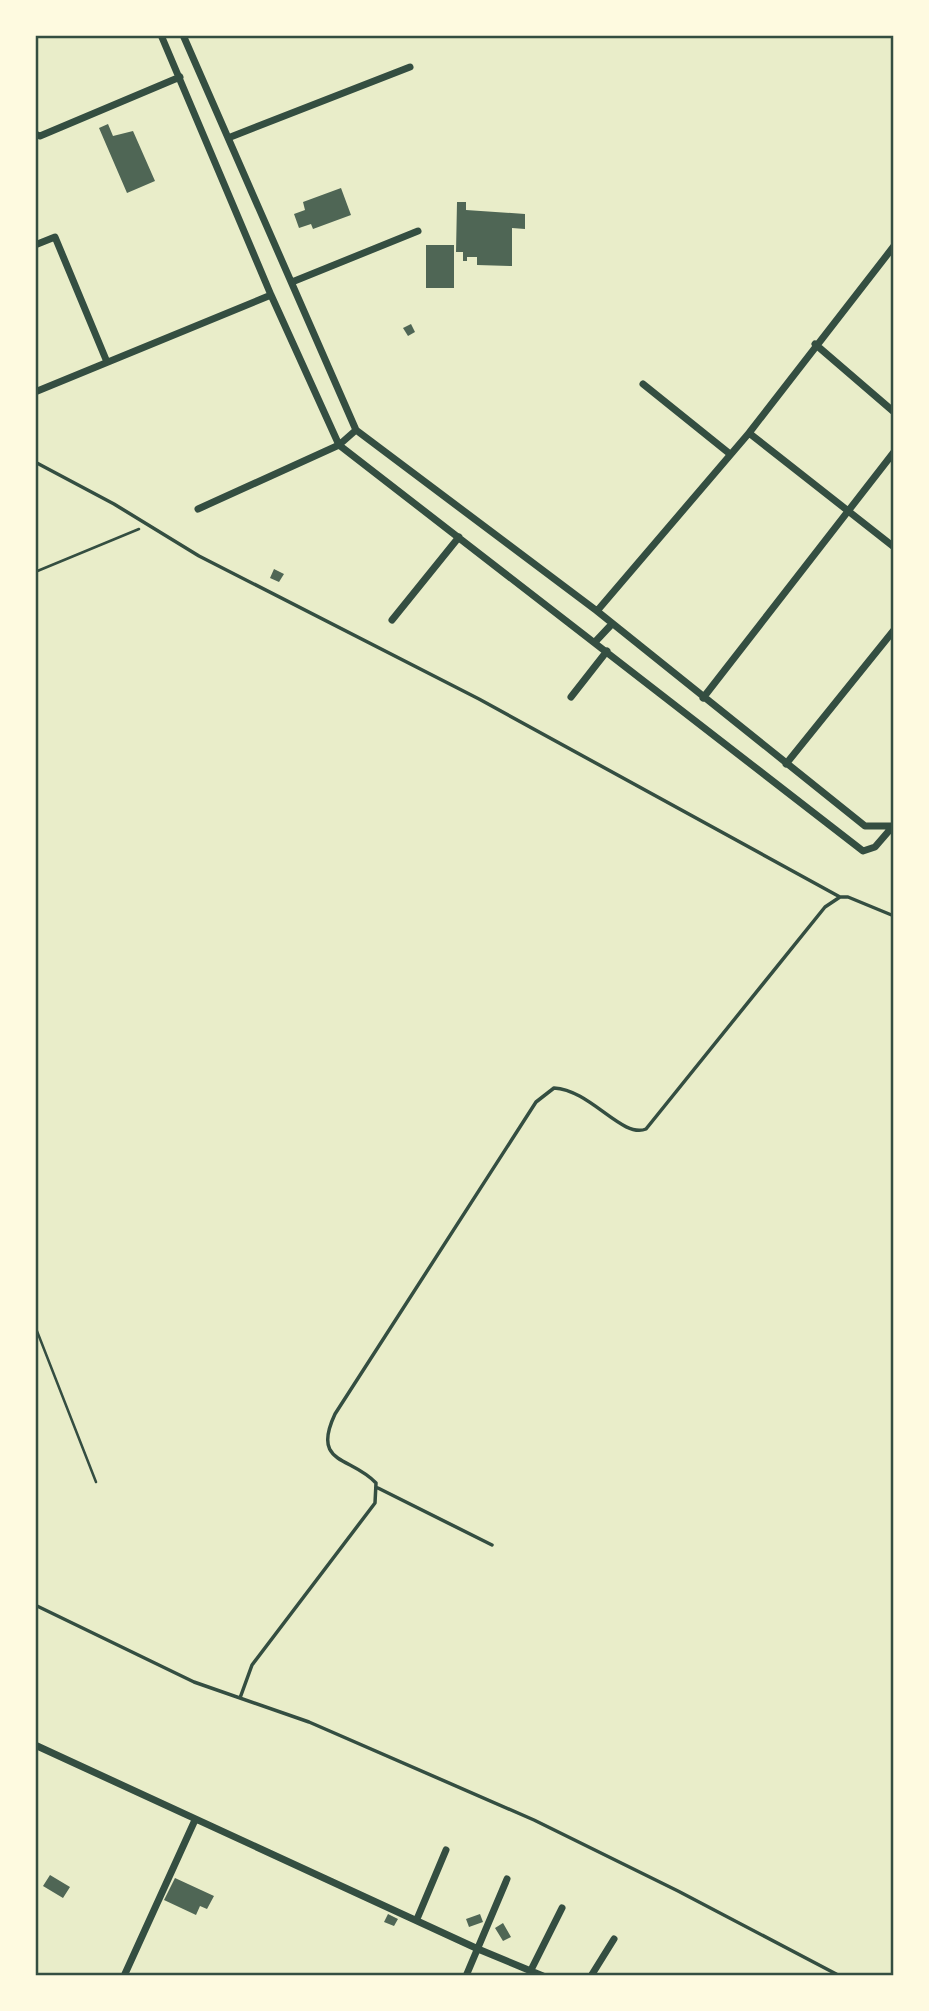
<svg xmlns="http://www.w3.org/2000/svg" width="929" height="2011" viewBox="0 0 929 2011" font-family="'Open Sans',sans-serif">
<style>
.building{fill:#4f6655}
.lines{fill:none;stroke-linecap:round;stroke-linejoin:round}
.path{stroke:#344e41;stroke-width:2.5}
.service{stroke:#344e41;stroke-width:3.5}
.minor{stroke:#344e41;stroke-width:7}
.neatline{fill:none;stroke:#344e41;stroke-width:2.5}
</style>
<rect width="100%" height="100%" fill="#e9edc9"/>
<path class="building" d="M 108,124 L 113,136 L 133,131 L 155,181 L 127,193 L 99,128 Z
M 341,188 L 351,215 L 313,229 L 311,224 L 299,228 L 294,214 L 305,210 L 303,202 Z
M 457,202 L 466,202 L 466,210 L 525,214 L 525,229 L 512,228 L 512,266 L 477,265 L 477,257 L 467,257 L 467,261 L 463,261 L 463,252 L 456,252 Z
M 426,245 L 454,245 L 454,288 L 426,288 Z
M 411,324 L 415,332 L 408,336 L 403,328 Z
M 274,569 L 284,574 L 279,582 L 270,578 Z
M 50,1875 L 70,1887 L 63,1898 L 43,1886 Z
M 175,1878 L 214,1896 L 207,1909 L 200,1906 L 196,1915 L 164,1900 Z
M 388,1914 L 398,1919 L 394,1926 L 384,1922 Z
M 480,1914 L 483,1922 L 469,1927 L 466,1919 Z
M 503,1923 L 511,1937 L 503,1941 L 495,1928 Z"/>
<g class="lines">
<path class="path" d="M 35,572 L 139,529
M 35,1326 L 96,1482"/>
<path class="service" d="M 35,462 L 114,504 L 199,556 L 479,699 L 840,897
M 378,1488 L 492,1545
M 35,1605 L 194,1682 L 309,1722 L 534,1820 L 678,1891 L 840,1976
M 240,1698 L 252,1665 L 375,1503 L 376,1483 C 351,1456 311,1465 335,1414 L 536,1102 L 554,1088 C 591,1090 622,1139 646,1129 L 825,907 L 840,897 L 848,897 L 894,916"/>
<path class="minor" d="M 161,35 L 271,295 L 339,445 L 863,851 L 875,847 L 894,825
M 183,35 L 356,430 L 597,611 L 865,826 L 893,826
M 35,134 L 40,136 L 180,77
M 228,138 L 410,67
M 35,245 L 55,237 L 107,362
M 292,282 L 418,231
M 815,344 L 894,412
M 643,384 L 730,454
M 35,392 L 271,295
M 749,433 L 894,547
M 198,509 L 339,445 L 356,430
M 597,611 L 749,433 L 894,246
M 392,620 L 459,537
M 595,642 L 611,625
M 571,697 L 607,651
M 703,698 L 894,452
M 786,764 L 894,630
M 35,1745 L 478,1949 L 543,1976
M 417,1919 L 446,1850
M 531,1970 L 562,1908
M 124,1976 L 195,1820
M 466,1976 L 507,1879
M 591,1976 L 614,1939"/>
</g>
<rect width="929" height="2011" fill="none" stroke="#fefae0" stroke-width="74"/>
<rect x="37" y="37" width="855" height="1937" class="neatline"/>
</svg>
